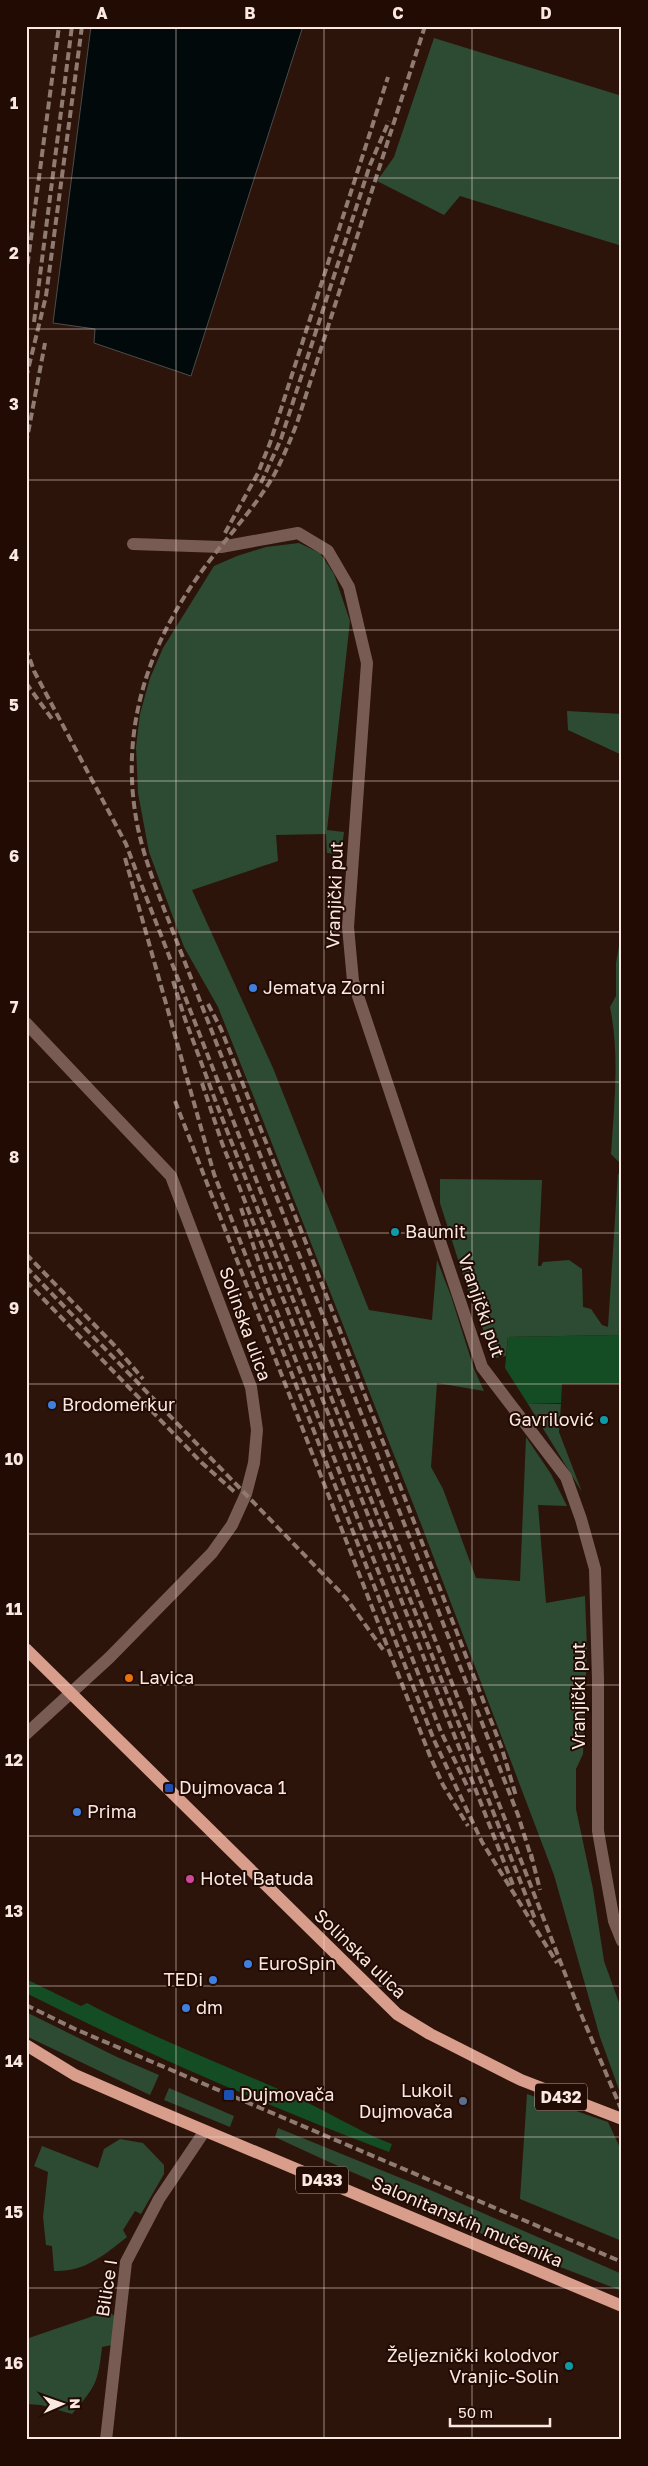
<svg xmlns="http://www.w3.org/2000/svg" width="648" height="2466" viewBox="0 0 648 2466" font-family="'Golos Text',sans-serif">
<style>
.green{fill:#2d4b32}
.forest{fill:#144c24}
.water{fill:#01090a;stroke:#4c4c4b}
.lines{fill:none;stroke-linecap:round;stroke-linejoin:round}
.minor{stroke:#785c53;stroke-width:12}
.primary{stroke:#d89d8b;stroke-width:12}
.rail{stroke:#907b73;stroke-width:4;stroke-dasharray:8 4;stroke-linecap:butt}
.grid{fill:none;stroke:#fae8e2;stroke-width:1;stroke-opacity:0.55}
.shop-dot{fill:#3f7fe0;stroke:#220b03;stroke-width:2}
.culture-dot{fill:#0f9aa8;stroke:#220b03;stroke-width:2}
.food-dot{fill:#e8710a;stroke:#220b03;stroke-width:2}
.transit-dot{fill:#1a4fb4;stroke:#220b03;stroke-width:2}
.hotel-dot{fill:#d1479c;stroke:#220b03;stroke-width:2}
.service-dot{fill:#5c6f8a;stroke:#220b03;stroke-width:2}
.labels{text-anchor:middle;stroke-width:4;stroke-linejoin:round;paint-order:stroke}
.shield{fill:#220b03;stroke:#b9a69f;stroke-width:1}
.shield-label{font-size:16px;font-weight:bold;fill:#fae8e2}
.street-label{font-size:18px;fill:#fae8e2;stroke:#220b03}
.poi-label{font-size:18px;fill:#fae8e2;stroke:#220b03;text-anchor:start}
.neatline{fill:none;stroke:#fae8e2;stroke-width:2}
.grid-label{font-size:16px;text-anchor:middle;font-weight:bold;fill:#fae8e2}
</style>
<rect width="100%" height="100%" fill="#2c140b"/>
<path class="green" d="M 434,38 L 622,96 L 622,246 L 460,196 L 444,215 L 377,181 L 394,157 Z
M 299,543 L 320,553 L 334,574 L 350,621 L 327,830 L 344,832 L 341,854 L 327,853 L 326,834 L 276,835 L 278,861 L 192,890 L 273,1068 L 369,1310 L 432,1320 L 437,1260 L 451,1296 L 474,1369 L 484,1391 L 437,1383 L 431,1467 L 443,1489 L 476,1578 L 520,1581 L 526,1437 L 551,1474 L 567,1506 L 538,1505 L 546,1603 L 585,1596 L 587,1649 L 583,1754 L 576,1769 L 576,1809 L 593,1889 L 604,1961 L 622,2011 L 622,2098 L 600,2037 L 554,1875 L 421,1524 L 251,1090 L 218,1007 L 184,947 L 149,852 L 138,793 L 136,747 L 140,714 L 150,678 L 163,648 L 214,566 L 237,556 L 266,547 Z
M 567,711 L 622,714 L 622,755 L 568,730 Z
M 622,929 L 622,1156 L 620,1163 L 611,1154 C 614,1106 620,1056 610,1007 L 616,996 L 616,963 Z
M 618,1173 L 622,1181 L 622,1338 L 617,1335 L 508,1337 L 506,1356 L 495,1358 L 471,1300 L 440,1203 L 440,1179 L 542,1180 L 538,1266 L 541,1266 L 543,1262 L 569,1260 L 582,1269 L 583,1307 L 591,1309 L 602,1325 L 608,1327 Z
M 528,1404 L 561,1404 L 559,1432 L 582,1492 Z
M 26,2012 L 117,2057 L 159,2075 L 150,2095 L 26,2036 Z
M 169,2088 L 234,2116 L 230,2127 L 164,2100 Z
M 527,2094 L 608,2122 L 622,2152 L 622,2241 L 520,2199 Z
M 278,2128 L 435,2192 L 622,2274 L 622,2291 L 532,2256 L 519,2246 L 510,2245 L 480,2233 L 477,2228 C 410,2196 342,2169 275,2137 Z
M 120,2139 L 143,2143 L 164,2165 L 164,2174 L 141,2214 L 135,2211 L 123,2230 L 127,2237 C 104,2255 85,2272 54,2271 L 52,2246 L 46,2245 L 43,2217 L 48,2172 L 34,2166 L 42,2146 L 98,2168 L 104,2149 Z
M 105,2312 L 111,2313 L 115,2317 L 112,2345 L 102,2347 C 98,2383 96,2386 72,2414 L 41,2405 L 26,2404 L 26,2339 Z"/>
<path class="forest" d="M 617,1335 L 622,1338 L 622,1384 L 562,1384 L 561,1403 L 528,1404 L 505,1368 L 508,1337 Z
M 26,1979 L 81,2006 L 87,2003 C 152,2037 219,2063 285,2092 C 322,2108 355,2130 392,2144 L 389,2152 C 265,2105 144,2053 26,1993 Z"/>
<path class="water" d="M 91,26 L 303,26 L 191,376 L 94,343 L 95,329 L 53,323 Z"/>
<g class="lines">
<path class="minor" d="M 133,544 L 221,547 L 298,533 L 328,551 L 349,587 L 367,663 L 348,927 L 353,981 L 482,1367 L 566,1477 L 581,1519 L 595,1569 L 598,1680 L 598,1831 L 614,1921 L 622,1941
M 26,1023 L 171,1176 L 251,1387 L 257,1430 L 254,1463 L 246,1494 L 232,1525 L 212,1553 L 109,1658 L 26,1734
M 106,2440 L 126,2262 L 159,2199 L 204,2132"/>
<path class="primary" d="M 26,1649 L 397,2014 L 430,2034 L 521,2080 L 622,2119
M 26,2045 L 75,2075 L 151,2108 L 622,2306"/>
<path class="rail" d="M 425,26 L 297,423 C 290,441 283,458 274,475 C 253,511 223,541 199,575 C 144,652 118,739 139,833 C 147,868 162,903 175,937 L 518,1815 L 532,1860
M 26,276 L 59,26
M 34,322 L 72,26
M 26,378 L 46,296 L 82,26
M 26,444 L 45,343
M 261,483 L 281,439 L 370,165 L 389,121
M 225,533 L 258,473 L 270,443 L 388,77
M 26,648 L 34,671 L 126,844 L 138,876 L 578,2007 L 622,2111
M 26,683 L 52,719
M 125,858 L 214,1174 L 434,1740 L 482,1842 L 557,1963
M 173,981 L 185,1019 L 217,1105 L 535,1919
M 208,1004 L 221,1029 L 306,1243 L 502,1749 L 516,1796
M 202,1083 L 222,1143 L 513,1885
M 175,1101 L 430,1756 L 443,1785 L 468,1826
M 241,1208 L 266,1284 L 441,1732 L 470,1792
M 26,1254 L 114,1345 L 143,1379
M 26,1267 L 346,1598 L 384,1651
M 26,1281 L 202,1463 L 237,1494
M 531,1854 L 540,1890
M 26,2005 L 75,2029 L 622,2262"/>
</g>
<path class="grid" d="M 176,26 L 176,2440M 324,26 L 324,2440M 472,26 L 472,2440M 26,178 L 622,178M 26,329 L 622,329M 26,480 L 622,480M 26,630 L 622,630M 26,781 L 622,781M 26,932 L 622,932M 26,1082 L 622,1082M 26,1233 L 622,1233M 26,1384 L 622,1384M 26,1534 L 622,1534M 26,1685 L 622,1685M 26,1836 L 622,1836M 26,1986 L 622,1986M 26,2137 L 622,2137M 26,2288 L 622,2288"/>
<g class="shop-dot">
<circle cx="253" cy="988" r="5"/>
<circle cx="52" cy="1405" r="5"/>
<circle cx="77" cy="1812" r="5"/>
<circle cx="248" cy="1964" r="5"/>
<circle cx="213" cy="1980" r="5"/>
<circle cx="186" cy="2008" r="5"/>
</g>
<g class="culture-dot">
<circle cx="395" cy="1232" r="5"/>
<circle cx="604" cy="1420" r="5"/>
<circle cx="569" cy="2366" r="5"/>
</g>
<circle class="food-dot" cx="129" cy="1678" r="5"/>
<g class="transit-dot">
<rect x="164" y="1783" width="10" height="10" rx="2.5"/>
<rect x="223" y="2089" width="12" height="12" rx="2.5"/>
</g>
<circle class="hotel-dot" cx="190" cy="1879" r="5"/>
<circle class="service-dot" cx="463" cy="2101" r="5"/>
<g class="labels">
<g class="shield">
<rect x="535" y="2083.5" width="52" height="27" rx="4"/>
<rect x="296" y="2166.5" width="52" height="27" rx="4"/>
</g>
<g class="shield-label">
<text x="561" y="2103">D432</text>
<text x="322" y="2186">D433</text>
</g>
<g class="street-label">
<text transform="translate(335 895) rotate(-88)" y="6">Vranjički put</text>
<text transform="translate(481 1306) rotate(71)" y="6">Vranjički put</text>
<text transform="translate(245 1324) rotate(70)" y="6">Solinska ulica</text>
<text transform="translate(579 1696) rotate(-90)" y="6">Vranjički put</text>
<text transform="translate(360 1954) rotate(44)" y="6">Solinska ulica</text>
<text transform="translate(467 2222) rotate(23)" y="6">Salonitanskih mučenika</text>
<text transform="translate(107 2288) rotate(-81)" y="6">Bilice I</text>
</g>
<g class="poi-label">
<text x="263" y="994">Jematva Zorni</text>
<text x="405" y="1238">Baumit</text>
<text x="62" y="1411">Brodomerkur</text>
<text x="594" y="1426" text-anchor="end">Gavrilović</text>
<text x="139" y="1684">Lavica</text>
<text x="179" y="1794">Dujmovaca 1</text>
<text x="87" y="1818">Prima</text>
<text x="200" y="1885">Hotel Batuda</text>
<text x="258" y="1970">EuroSpin</text>
<text x="203" y="1986" text-anchor="end">TEDi</text>
<text x="196" y="2014">dm</text>
<text x="453" y="2097" text-anchor="end">Lukoil<tspan x="453" dy="21">Dujmovača</tspan></text>
<text x="240" y="2101">Dujmovača</text>
<text x="559" y="2362" text-anchor="end">Željeznički kolodvor<tspan x="559" dy="21">Vranjic-Solin</tspan></text>
</g>
</g>
<rect width="648" height="2466" fill="none" stroke="#220b03" stroke-width="55"/>
<g transform="translate(62 2404) rotate(88)" stroke="#220b03" stroke-width="4" paint-order="stroke">
<path d="M0-4L9 19L0 12L-9 19Z" fill="#fae8e2"/>
<text y="-8" font-size="14" font-weight="bold" text-anchor="middle" fill="#fae8e2">N</text>
</g>
<path d="M450 2418v8h100v-8" fill="none" stroke="#fae8e2" stroke-width="2.5"/>
<text x="458" y="2418" font-size="15" fill="#fae8e2" stroke="#220b03" stroke-width="4" paint-order="stroke">50 m</text>
<rect x="28" y="28" width="592" height="2410" class="neatline"/>
<g class="grid-label">
<text x="102" y="19">A</text>
<text x="250" y="19">B</text>
<text x="398" y="19">C</text>
<text x="546" y="19">D</text>
<text x="14" y="109">1</text>
<text x="14" y="259">2</text>
<text x="14" y="410">3</text>
<text x="14" y="561">4</text>
<text x="14" y="711">5</text>
<text x="14" y="862">6</text>
<text x="14" y="1013">7</text>
<text x="14" y="1163">8</text>
<text x="14" y="1314">9</text>
<text x="14" y="1465">10</text>
<text x="14" y="1615">11</text>
<text x="14" y="1766">12</text>
<text x="14" y="1917">13</text>
<text x="14" y="2067">14</text>
<text x="14" y="2218">15</text>
<text x="14" y="2369">16</text>
</g>
</svg>
